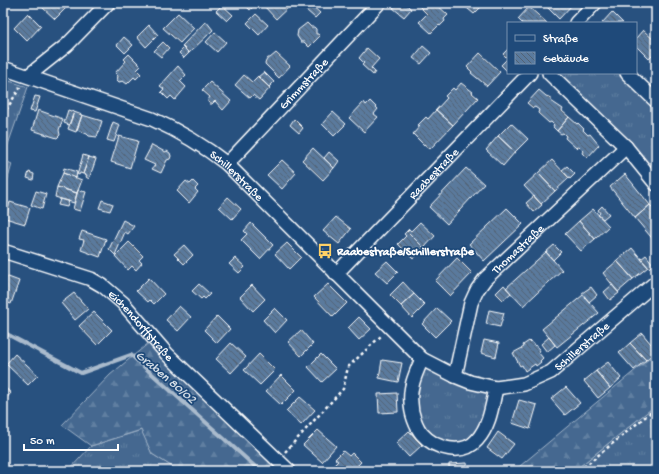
<svg xmlns="http://www.w3.org/2000/svg" width="659" height="474" viewBox="0 0 659 474" font-family="'Gochi Hand',sans-serif">
<style>
.grass{fill:url(#grass-tufts);stroke:#a2b4c8}
.forest{fill:url(#forest-firs);stroke:#a2b4c8}
.lines{fill:none;stroke-linecap:round;stroke-linejoin:round}
.stream{stroke:#aabbcd;stroke-width:4}
.building{fill:url(#building-back-hatch);stroke:#fff}
.minor-casing{stroke:#fff;stroke-width:16}
.path{stroke:#fff;stroke-width:2.5;stroke-dasharray:3 3;stroke-linecap:butt}
.minor{stroke:#1f4a7a;stroke-width:13}
.labels{text-anchor:middle;stroke-width:3.5;stroke-linejoin:round;paint-order:stroke}
.street-label{font-size:12px;fill:#fff;stroke:#1f4a7a}
.poi-label{font-size:12px;font-weight:bold;fill:#fff;stroke:#1f4a7a;text-anchor:start}
.water-label{font-size:13px;font-style:italic;fill:#d4dde6;stroke:#1f4a7a}
</style>
<defs>
<pattern id="grass-tufts" width="24" height="20" patternUnits="userSpaceOnUse"><rect width="24" height="20" fill="#446890"/><path d="M3 7l-1-3M5 7V3M7 7l1-3M15 17l-1-3M17 17v-4M19 17l1-3" fill="none" stroke="#607fa1"/></pattern>
<pattern id="forest-firs" width="22" height="20" patternUnits="userSpaceOnUse"><rect width="22" height="20" fill="#446890"/><path d="M5 1l3.5 6h-7zM16 11l3.5 6h-7z" fill="#607fa1"/></pattern>
<pattern id="building-back-hatch" width="6" height="6" patternUnits="userSpaceOnUse"><rect width="6" height="6" fill="#5a7a9d"/><path d="M-1 5l2 2M0 0l6 6M5-1l2 2" fill="none" stroke="#536374"/></pattern>
</defs>
<rect width="100%" height="100%" fill="#28517f"/>
<filter id="ink" filterUnits="userSpaceOnUse"><feTurbulence type="fractalNoise" baseFrequency=".025" numOctaves="2"/><feDisplacementMap in="SourceGraphic" scale="8" xChannelSelector="R" yChannelSelector="G"/><feConvolveMatrix kernelMatrix="1 2 1 2 8 2 1 2 1" color-interpolation-filters="sRGB"/></filter>
<g filter="url(#ink)">
<path class="grass" d="M 551,73 L 625,73 L 656,102 L 656,181 Z
M 3,79 L 28,87 L 3,159 Z
M 3,160 L 12,164 L 3,196 Z
M 422,361 L 494,389 L 485,427 L 460,447 L 423,433 L 412,405 Z
M 656,405 L 656,471 L 574,471 Z
M 142,430 L 152,454 L 179,471 L 68,471 L 91,446 Z"/>
<path class="forest" d="M 150,342 L 283,471 L 179,471 L 152,454 L 141,430 L 91,446 L 62,425 L 110,375 Z
M 656,353 L 656,405 L 574,471 L 514,471 Z"/>
<g class="lines">
<path class="stream" d="M 3,332 L 81,373 L 131,355 L 260,471"/>
</g>
<path class="building" d="M 46,3 L 65,3 L 68,6 L 55,19 L 42,7 Z
M 245,3 L 256,3 L 250,10 L 244,4 Z
M 267,3 L 291,3 L 292,4 L 276,19 L 264,6 Z
M 398,3 L 405,3 L 411,9 L 404,17 L 393,8 Z
M 418,3 L 434,3 L 436,4 L 448,15 L 444,19 L 445,21 L 440,26 L 439,25 L 431,33 L 419,22 L 427,14 L 417,4 Z
M 461,3 L 485,3 L 474,14 Z
M 549,3 L 570,3 L 572,5 L 559,19 L 546,6 Z
M 222,5 L 233,15 L 227,21 L 216,11 Z
M 311,5 L 320,13 L 315,18 L 306,10 Z
M 529,7 L 547,23 L 522,23 L 518,19 Z
M 612,12 L 623,23 L 602,23 Z
M 28,13 L 41,26 L 27,41 L 14,28 Z
M 178,13 L 194,28 L 180,43 L 163,28 Z
M 256,14 L 268,25 L 259,35 L 247,23 Z
M 206,21 L 213,30 L 189,53 L 182,46 Z
M 307,23 L 311,27 L 314,27 L 316,29 L 316,34 L 318,34 L 320,36 L 309,47 L 304,42 L 301,42 L 297,36 L 298,30 Z
M 149,25 L 158,35 L 146,47 L 137,37 Z
M 643,30 L 656,42 L 656,52 L 649,59 L 636,46 L 636,38 Z
M 215,32 L 226,42 L 217,52 L 206,42 Z
M 124,37 L 133,45 L 125,53 L 117,45 Z
M 163,42 L 169,48 L 161,57 L 154,51 Z
M 423,46 L 431,53 L 421,64 L 413,58 Z
M 184,48 L 189,53 L 184,58 L 179,53 Z
M 367,48 L 379,59 L 371,68 L 375,72 L 373,75 L 362,65 L 364,63 L 359,58 Z
M 508,49 L 508,59 L 503,54 Z
M 276,53 L 290,66 L 279,78 L 265,64 L 266,61 L 268,58 L 270,58 Z
M 480,53 L 500,72 L 487,86 L 471,73 L 472,72 L 467,67 Z
M 129,54 L 141,66 L 137,70 L 141,74 L 136,79 L 134,77 L 127,84 L 123,81 L 119,82 L 117,80 L 118,76 L 115,73 L 126,61 L 124,59 Z
M 507,59 L 508,59 L 508,72 L 501,65 Z
M 178,66 L 186,75 L 180,81 L 186,87 L 175,100 L 171,96 L 168,99 L 161,92 L 164,89 L 160,86 Z
M 264,72 L 274,82 L 269,87 L 258,77 Z
M 244,75 L 252,82 L 258,76 L 270,88 L 259,100 L 253,95 L 250,98 L 235,85 Z
M 210,82 L 231,101 L 223,110 L 215,101 L 212,104 L 210,104 L 208,102 L 208,100 L 210,97 L 202,90 Z
M 461,83 L 473,92 L 472,93 L 478,98 L 453,125 L 436,110 L 447,98 L 445,96 L 453,88 L 455,90 Z
M 539,90 L 546,96 L 551,98 L 551,101 L 563,109 L 562,111 L 569,117 L 557,131 L 553,127 L 554,125 L 551,122 L 549,123 L 538,113 L 539,110 L 535,107 L 533,108 L 527,103 Z
M 35,96 L 40,97 L 35,112 L 30,111 Z
M 370,101 L 378,109 L 374,114 L 378,117 L 364,132 L 349,118 L 364,102 L 366,105 Z
M 38,110 L 63,119 L 59,130 L 60,135 L 57,138 L 32,130 Z
M 68,110 L 74,112 L 69,125 L 64,123 Z
M 436,110 L 453,125 L 430,149 L 424,144 L 424,145 L 413,134 L 420,126 L 418,125 L 426,117 L 428,119 Z
M 74,112 L 82,115 L 76,132 L 68,129 Z
M 333,112 L 346,124 L 334,136 L 322,124 Z
M 82,115 L 102,121 L 97,137 L 89,136 L 87,134 L 77,130 Z
M 569,117 L 577,124 L 578,123 L 584,129 L 583,130 L 588,135 L 590,134 L 599,145 L 587,158 L 582,153 L 583,151 L 579,147 L 576,148 L 565,138 L 566,136 L 563,133 L 561,134 L 557,131 Z
M 294,119 L 303,128 L 299,133 L 290,125 Z
M 113,122 L 120,125 L 114,142 L 107,140 Z
M 511,123 L 528,139 L 515,152 L 498,136 Z
M 119,136 L 138,141 L 130,168 L 111,162 Z
M 498,136 L 515,152 L 503,166 L 486,150 Z
M 152,145 L 165,152 L 167,151 L 170,153 L 171,156 L 170,159 L 167,160 L 161,173 L 152,169 L 155,165 L 144,160 Z
M 313,148 L 334,168 L 323,180 L 302,160 Z
M 329,152 L 339,161 L 334,168 L 324,158 Z
M 83,155 L 89,157 L 83,174 L 80,173 L 79,175 L 77,174 L 78,172 Z
M 89,157 L 96,159 L 89,179 L 86,177 L 87,175 L 83,174 Z
M 282,160 L 296,173 L 282,189 L 267,175 Z
M 552,160 L 569,178 L 555,191 L 538,173 Z
M 567,166 L 575,174 L 570,179 L 562,170 Z
M 64,168 L 77,172 L 76,178 L 63,173 Z
M 466,168 L 484,184 L 447,224 L 429,207 Z
M 29,172 L 34,174 L 33,180 L 27,178 Z
M 63,173 L 82,180 L 77,193 L 57,187 Z
M 538,173 L 555,191 L 541,204 L 524,186 Z
M 625,174 L 650,205 L 635,218 L 610,187 Z
M 186,181 L 190,184 L 193,181 L 198,186 L 195,189 L 198,192 L 189,203 L 177,191 Z
M 57,187 L 77,193 L 74,203 L 55,197 Z
M 78,190 L 86,192 L 80,211 L 73,209 Z
M 36,191 L 46,194 L 42,209 L 31,205 Z
M 534,196 L 542,205 L 534,212 L 526,203 Z
M 228,197 L 241,209 L 232,219 L 219,207 Z
M 60,199 L 69,201 L 67,207 L 58,205 Z
M 102,200 L 113,204 L 110,211 L 99,208 Z
M 10,202 L 30,208 L 25,224 L 5,218 Z
M 650,205 L 656,212 L 656,243 L 635,218 Z
M 602,206 L 609,214 L 603,219 L 598,215 L 600,213 L 598,210 Z
M 507,208 L 523,224 L 484,261 L 469,244 Z
M 593,209 L 609,226 L 595,239 L 579,221 Z
M 336,217 L 351,229 L 339,244 L 323,231 Z
M 123,220 L 134,226 L 128,234 L 125,232 L 115,255 L 109,249 Z
M 579,221 L 595,239 L 581,251 L 565,234 Z
M 420,222 L 435,236 L 424,248 L 407,231 L 409,229 L 411,231 Z
M 251,223 L 273,245 L 260,259 L 241,240 L 247,234 L 244,231 Z
M 82,231 L 106,239 L 100,257 L 81,250 L 84,240 L 79,239 Z
M 407,231 L 424,248 L 413,259 L 398,244 L 406,236 L 404,234 Z
M 129,242 L 143,256 L 139,260 L 142,263 L 136,270 L 132,266 L 128,270 L 115,256 Z
M 287,243 L 301,257 L 289,269 L 275,254 Z
M 184,245 L 193,255 L 184,264 L 174,254 Z
M 554,245 L 561,252 L 553,260 L 546,252 Z
M 632,248 L 648,267 L 633,279 L 617,261 Z
M 546,252 L 562,270 L 523,306 L 506,288 Z
M 646,255 L 653,264 L 649,268 L 641,259 Z
M 235,258 L 245,267 L 239,273 L 229,264 Z
M 457,258 L 472,273 L 450,296 L 435,281 Z
M 387,261 L 398,272 L 387,283 L 375,272 Z
M 617,261 L 633,279 L 618,292 L 603,273 Z
M 3,275 L 19,281 L 11,304 L 3,301 Z
M 149,278 L 164,294 L 154,304 L 150,300 L 148,302 L 136,291 Z
M 403,282 L 414,294 L 401,306 L 390,295 Z
M 199,284 L 210,294 L 205,299 L 203,297 L 201,299 L 192,291 Z
M 328,284 L 347,303 L 333,317 L 314,297 Z
M 252,285 L 265,299 L 253,311 L 240,297 Z
M 504,285 L 511,293 L 503,300 L 496,293 Z
M 612,285 L 619,293 L 610,300 L 604,292 Z
M 591,287 L 597,295 L 589,302 L 582,293 Z
M 74,293 L 88,309 L 75,320 L 61,303 Z
M 414,294 L 425,305 L 412,318 L 401,306 Z
M 583,295 L 599,313 L 557,347 L 542,329 Z
M 179,306 L 191,317 L 178,331 L 166,320 Z
M 275,308 L 287,320 L 275,333 L 263,320 Z
M 437,308 L 451,321 L 435,337 L 422,324 Z
M 489,310 L 504,313 L 500,327 L 486,324 Z
M 94,312 L 112,330 L 97,345 L 79,326 Z
M 217,316 L 230,329 L 217,343 L 204,330 Z
M 359,317 L 371,329 L 359,340 L 348,328 Z
M 301,330 L 313,344 L 301,356 L 288,342 Z
M 642,333 L 656,350 L 656,351 L 646,360 L 630,343 Z
M 549,337 L 555,345 L 547,352 L 541,344 Z
M 484,340 L 499,343 L 496,357 L 481,353 Z
M 529,341 L 530,342 L 531,341 L 535,346 L 536,345 L 540,351 L 538,352 L 543,358 L 540,361 L 541,362 L 536,366 L 535,364 L 525,371 L 522,365 L 520,366 L 513,353 L 524,347 L 523,345 Z
M 231,343 L 246,357 L 231,373 L 216,359 Z
M 630,343 L 646,360 L 634,370 L 619,353 Z
M 15,354 L 38,375 L 28,385 L 6,364 Z
M 259,354 L 275,370 L 260,385 L 244,370 Z
M 321,354 L 336,369 L 322,382 L 308,367 Z
M 382,360 L 402,363 L 398,382 L 379,378 Z
M 608,362 L 621,378 L 610,388 L 596,371 Z
M 596,371 L 610,388 L 598,398 L 584,381 Z
M 281,375 L 296,390 L 281,405 L 266,391 Z
M 3,386 L 11,393 L 3,402 Z
M 566,387 L 580,403 L 565,415 L 551,399 Z
M 397,393 L 398,412 L 379,413 L 378,394 Z
M 300,397 L 315,410 L 301,425 L 286,411 Z
M 519,400 L 537,405 L 530,429 L 512,423 Z
M 318,430 L 336,446 L 322,462 L 303,445 Z
M 409,431 L 422,445 L 409,457 L 396,443 Z
M 498,432 L 514,444 L 502,459 L 487,448 Z
M 343,451 L 349,456 L 352,453 L 361,462 L 352,471 L 335,471 L 331,468 L 338,461 L 335,459 Z
M 467,463 L 468,471 L 449,471 L 449,464 Z"/>
<g class="lines">
<defs>
<g id="minor">
<path d="M 576,23 L 595,3"/>
<path id="s1" d="M 3,68 L 152,119 C 179,131 204,146 227,164 L 422,359 L 455,376 L 470,382 L 496,388 L 524,384 L 551,372 L 656,282"/>
<path d="M 549,73 L 626,147 L 656,184"/>
<path d="M 627,73 L 656,101"/>
<path d="M 28,76 L 67,45 L 108,3"/>
<path id="s2" d="M 227,164 L 379,3"/>
<path id="s3" d="M 3,251 L 91,279 L 103,286 L 123,303 L 167,354 L 289,471"/>
<path id="s4" d="M 336,274 L 530,73"/>
<path d="M 422,359 C 416,373 409,387 411,403 C 411,413 416,427 422,434 C 435,449 463,456 477,440 C 490,425 492,406 496,388"/>
<path id="s5" d="M 455,376 L 471,303 L 477,290 L 485,279 L 626,147"/>
</g>
</defs>
<use href="#minor" class="minor-casing"/>
<path class="path" d="M 3,115 L 21,86
M 285,452 L 343,389 L 348,367 L 382,335
M 579,471 L 656,408"/>
<use href="#minor" class="minor"/>
</g>
</g>
<defs>
<symbol id="bus-bare" viewBox="-9 -9 18 18"><path d="M-5-6H5V4H4V6H2V4H-2V6H-4V4H-5ZM-3.5-4V0h7V-4ZM-3.5 1.2v1.5H-2V1.2ZM2 1.2v1.5H3.5V1.2Z" fill="#ffd166" stroke="#1f4a7a" stroke-width="2.5" paint-order="stroke"/></symbol>
</defs>
<g fill-rule="evenodd">
<use href="#bus-bare" x="314" y="240" width="22" height="22"/>
</g>
<g class="labels">
<g class="street-label">
<text dy="4" stroke="none"><textPath href="#s2" startOffset="111">Grimmstraße</textPath></text>
<text dy="4" stroke="none"><textPath href="#s4" startOffset="140">Raabestraße</textPath></text>
<text dy="4" stroke="none"><textPath href="#s1" startOffset="260">Schillerstraße</textPath></text>
<text dy="4" stroke="none"><textPath href="#s5" startOffset="147">Thomastraße</textPath></text>
<text dy="4" stroke="none"><textPath href="#s3" startOffset="161">Eichendorffstraße</textPath></text>
<text dy="4" stroke="none"><textPath href="#s1" startOffset="699">Schillerstraße</textPath></text>
</g>
<g class="poi-label">
<text x="337" y="255">Raabestraße/Schillerstraße</text>
</g>
<g class="water-label">
<text transform="translate(167 376) rotate(40)" y="5">Graben 80/02</text>
</g>
</g>
<rect width="659" height="474" fill="none" stroke="#1f4a7a" stroke-width="16"/>
<rect x="8" y="8" width="643" height="458" fill="none" stroke="#fff" stroke-width="1.5" filter="url(#ink)"/>
<rect x="507" y="22" width="130" height="52" fill="#1f4a7a" stroke="#7992af"/>
<rect x="515" y="35" width="20" height="6" fill="#1f4a7a" stroke="#7992af"/>
<text x="543" y="42" font-size="12" fill="#ffffff">Straße</text>
<rect x="515" y="52" width="20" height="12" fill="url(#building-back-hatch)" stroke="#7992af"/>
<text x="543" y="62" font-size="12" fill="#ffffff">Gebäude</text>
<path d="M24 444v6h94v-6" fill="none" stroke="#ffffff" stroke-width="2"/>
<text x="30" y="444" font-size="12" fill="#ffffff" stroke="#1f4a7a" stroke-width="3" paint-order="stroke">50 m</text>
</svg>
